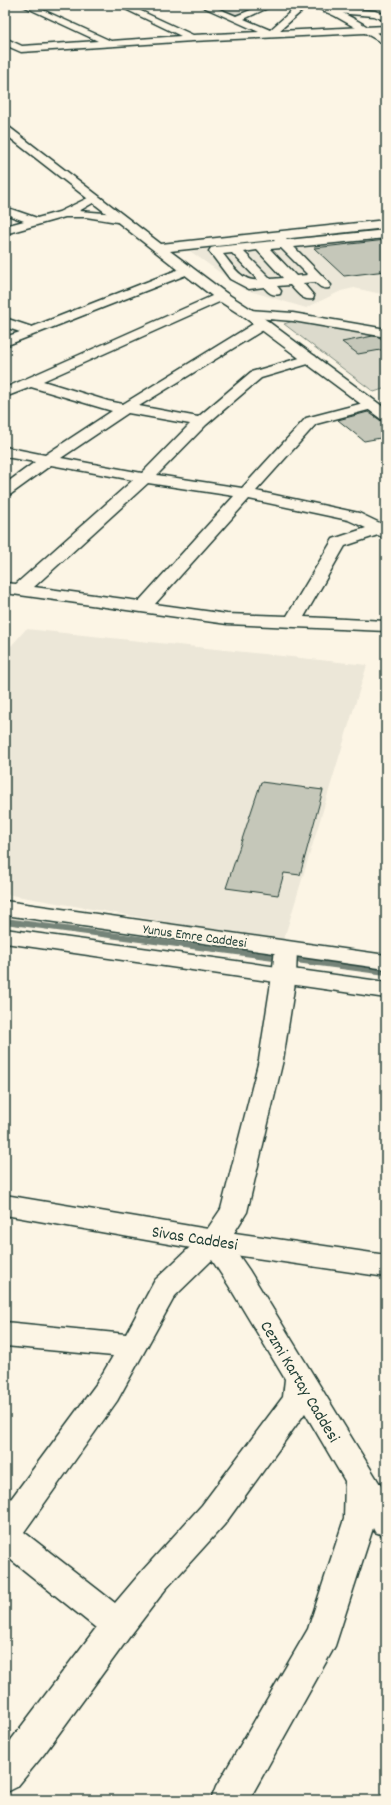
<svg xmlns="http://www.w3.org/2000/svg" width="391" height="1805" viewBox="0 0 391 1805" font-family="Dekko,sans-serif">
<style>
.built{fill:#ece7d8}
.green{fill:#dcdacc;stroke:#7e8c80}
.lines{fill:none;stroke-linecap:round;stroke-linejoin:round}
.stream{stroke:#758479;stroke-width:6}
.building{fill:#c5c7b9;stroke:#1f3d34}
.minor-casing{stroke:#1f3d34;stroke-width:3}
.major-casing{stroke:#1f3d34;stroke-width:3}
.minor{fill:#fcf5e5;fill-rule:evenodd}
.major{fill:#fcf5e5;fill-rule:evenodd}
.labels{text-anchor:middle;stroke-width:4;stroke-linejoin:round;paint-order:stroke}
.street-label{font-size:14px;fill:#1f3d34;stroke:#fcf5e5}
.near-street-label{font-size:17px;fill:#1f3d34;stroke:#fcf5e5}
</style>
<rect width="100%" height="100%" fill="#fcf5e5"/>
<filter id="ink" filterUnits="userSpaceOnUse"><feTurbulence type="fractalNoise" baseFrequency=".025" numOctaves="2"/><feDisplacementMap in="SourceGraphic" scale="8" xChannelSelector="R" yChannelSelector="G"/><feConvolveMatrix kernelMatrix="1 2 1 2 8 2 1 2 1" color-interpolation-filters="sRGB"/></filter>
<g filter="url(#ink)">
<path class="built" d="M 386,230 L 386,295 L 354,288 L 341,291 L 306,308 L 243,289 L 190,251 Z
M 26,629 L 367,665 L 283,942 L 5,894 L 5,653 Z"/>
<path class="green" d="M 209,5 L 260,5 L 237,17 Z
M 293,321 L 386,336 L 386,388 L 374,392 L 284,324 Z"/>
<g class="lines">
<path class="stream" d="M 5,921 L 281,958
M 289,959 L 386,972"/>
</g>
<path class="building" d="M 386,240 L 386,271 L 344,276 L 314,248 Z
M 373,336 L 379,337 L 386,343 L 386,349 L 358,354 L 342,342 Z
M 368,412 L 380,420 L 386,422 L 386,437 L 364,441 L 338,420 Z
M 261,782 L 323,790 L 300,875 L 284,873 L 278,895 L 226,888 Z"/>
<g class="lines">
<defs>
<path id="minor" d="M 21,5 L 32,5 L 111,41 L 181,36 L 117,5 L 128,5 L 193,35 L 259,32 L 199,5 L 210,5 L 236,16 L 263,5 L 274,5 L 244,19 L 270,30 L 297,6 L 303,6 L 303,10 L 279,31 L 386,26 L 386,32 L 193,41 L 21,52 L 5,45 L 5,38 L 22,46 L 98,41 Z
M 327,7 L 375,11 L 386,15 L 386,21 L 374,16 L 324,12 L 323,10 Z
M 94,195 L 98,196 L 100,198 L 98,200 L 79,211 L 117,214 L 123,218 L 121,220 L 117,222 L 86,217 L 65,217 L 5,234 L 5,226 L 24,221 L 5,214 L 5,207 L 37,218 L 59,212 Z
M 386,230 L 386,238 L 294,247 L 331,285 L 329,288 C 322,289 320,287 315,282 L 303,283 L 314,296 L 313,299 C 302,301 297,292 290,285 L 277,286 L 281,291 L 280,294 C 272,296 269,293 264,287 L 249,289 L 230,279 L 209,251 L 211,248 L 215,247 L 275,241 L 271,237 L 273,234 C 280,233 282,235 287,240 ZM 281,248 L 308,275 L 296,276 L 270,249 ZM 257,250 L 283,278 L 271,279 L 244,252 ZM 232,253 L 258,280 C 242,282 232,265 223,254 Z
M 187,266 L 191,267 L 193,270 L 191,273 L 5,346 L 5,337 L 20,332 L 5,327 L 5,318 L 32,327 Z
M 221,292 L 226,293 L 227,296 L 226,299 L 43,381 L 108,401 L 123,404 L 258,321 L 268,321 L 270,324 L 268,327 L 139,406 L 198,417 L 251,372 L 310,355 L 315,356 L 317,359 L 315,362 L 261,378 L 206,425 L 157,475 L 242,488 L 306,418 L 371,401 L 376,402 L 378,405 L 376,408 L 316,424 L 256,491 L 359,513 L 386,526 L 386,539 L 378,535 L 345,546 L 304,617 L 386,621 L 386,631 L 227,624 L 5,593 L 5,583 L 16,584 L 133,480 L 51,465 L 11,494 L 5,496 L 5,484 L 35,462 L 5,457 L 5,447 L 45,455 L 112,411 L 31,387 L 5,397 L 5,388 ZM 128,413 L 190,424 L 142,473 L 61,458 ZM 148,483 L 234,496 L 139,601 L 34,587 ZM 249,499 L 348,520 L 366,528 L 333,539 L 287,616 L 227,614 L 155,604 Z
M 249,310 L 293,313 L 386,329 L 386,337 L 293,321 L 244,317 L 242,314 L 244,311 Z
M 286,942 L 294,944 L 297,949 L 296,976 L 283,1060 L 247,1212 L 229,1241 L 249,1270 L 386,1494 L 386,1536 L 375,1532 L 373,1528 L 335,1646 L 249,1800 L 211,1800 L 216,1787 L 308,1629 L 344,1519 L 345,1481 L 305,1413 L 224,1525 L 165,1590 L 130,1636 L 44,1754 L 17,1787 L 5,1793 L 5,1748 L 96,1628 L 5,1555 L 5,1507 L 97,1383 L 113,1356 L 5,1346 L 5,1322 L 126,1334 L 155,1280 L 204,1234 L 221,1209 L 259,1060 L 272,976 L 275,949 L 278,944 ZM 212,1260 L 229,1286 L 285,1379 L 283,1397 L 202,1505 L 143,1570 L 115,1603 L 24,1532 L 117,1401 L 175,1296 Z"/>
<path id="major" d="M 311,5 C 338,5 363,25 386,38 L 386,45 L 335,16 Z
M 5,126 L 9,127 L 161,244 L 386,220 L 386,228 L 170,251 L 226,293 L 254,311 L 386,409 L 386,420 L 381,419 L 244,317 L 216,299 L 5,134 Z
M 5,901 L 386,955 L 386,969 L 5,915 Z
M 5,929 L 386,982 L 386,998 L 5,943 Z
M 5,1195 L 214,1230 L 386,1255 L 386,1277 L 214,1252 L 5,1215 Z"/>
</defs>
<use href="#minor" class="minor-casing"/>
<use href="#major" class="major-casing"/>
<use href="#minor" class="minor"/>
<use href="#major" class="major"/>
</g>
</g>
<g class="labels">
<g class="street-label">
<text transform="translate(195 935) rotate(8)" y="5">Yunus Emre Caddesi</text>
</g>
<g class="near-street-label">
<text transform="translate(195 1237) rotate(9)" y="6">Sivas Caddesi</text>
<text transform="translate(301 1381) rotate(59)" y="6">Cezmi Kartay Caddesi</text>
</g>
</g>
<rect width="391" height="1805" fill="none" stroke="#fcf5e5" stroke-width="20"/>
<rect x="10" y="10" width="371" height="1785" fill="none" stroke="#1f3d34" stroke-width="1.5" filter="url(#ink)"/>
</svg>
